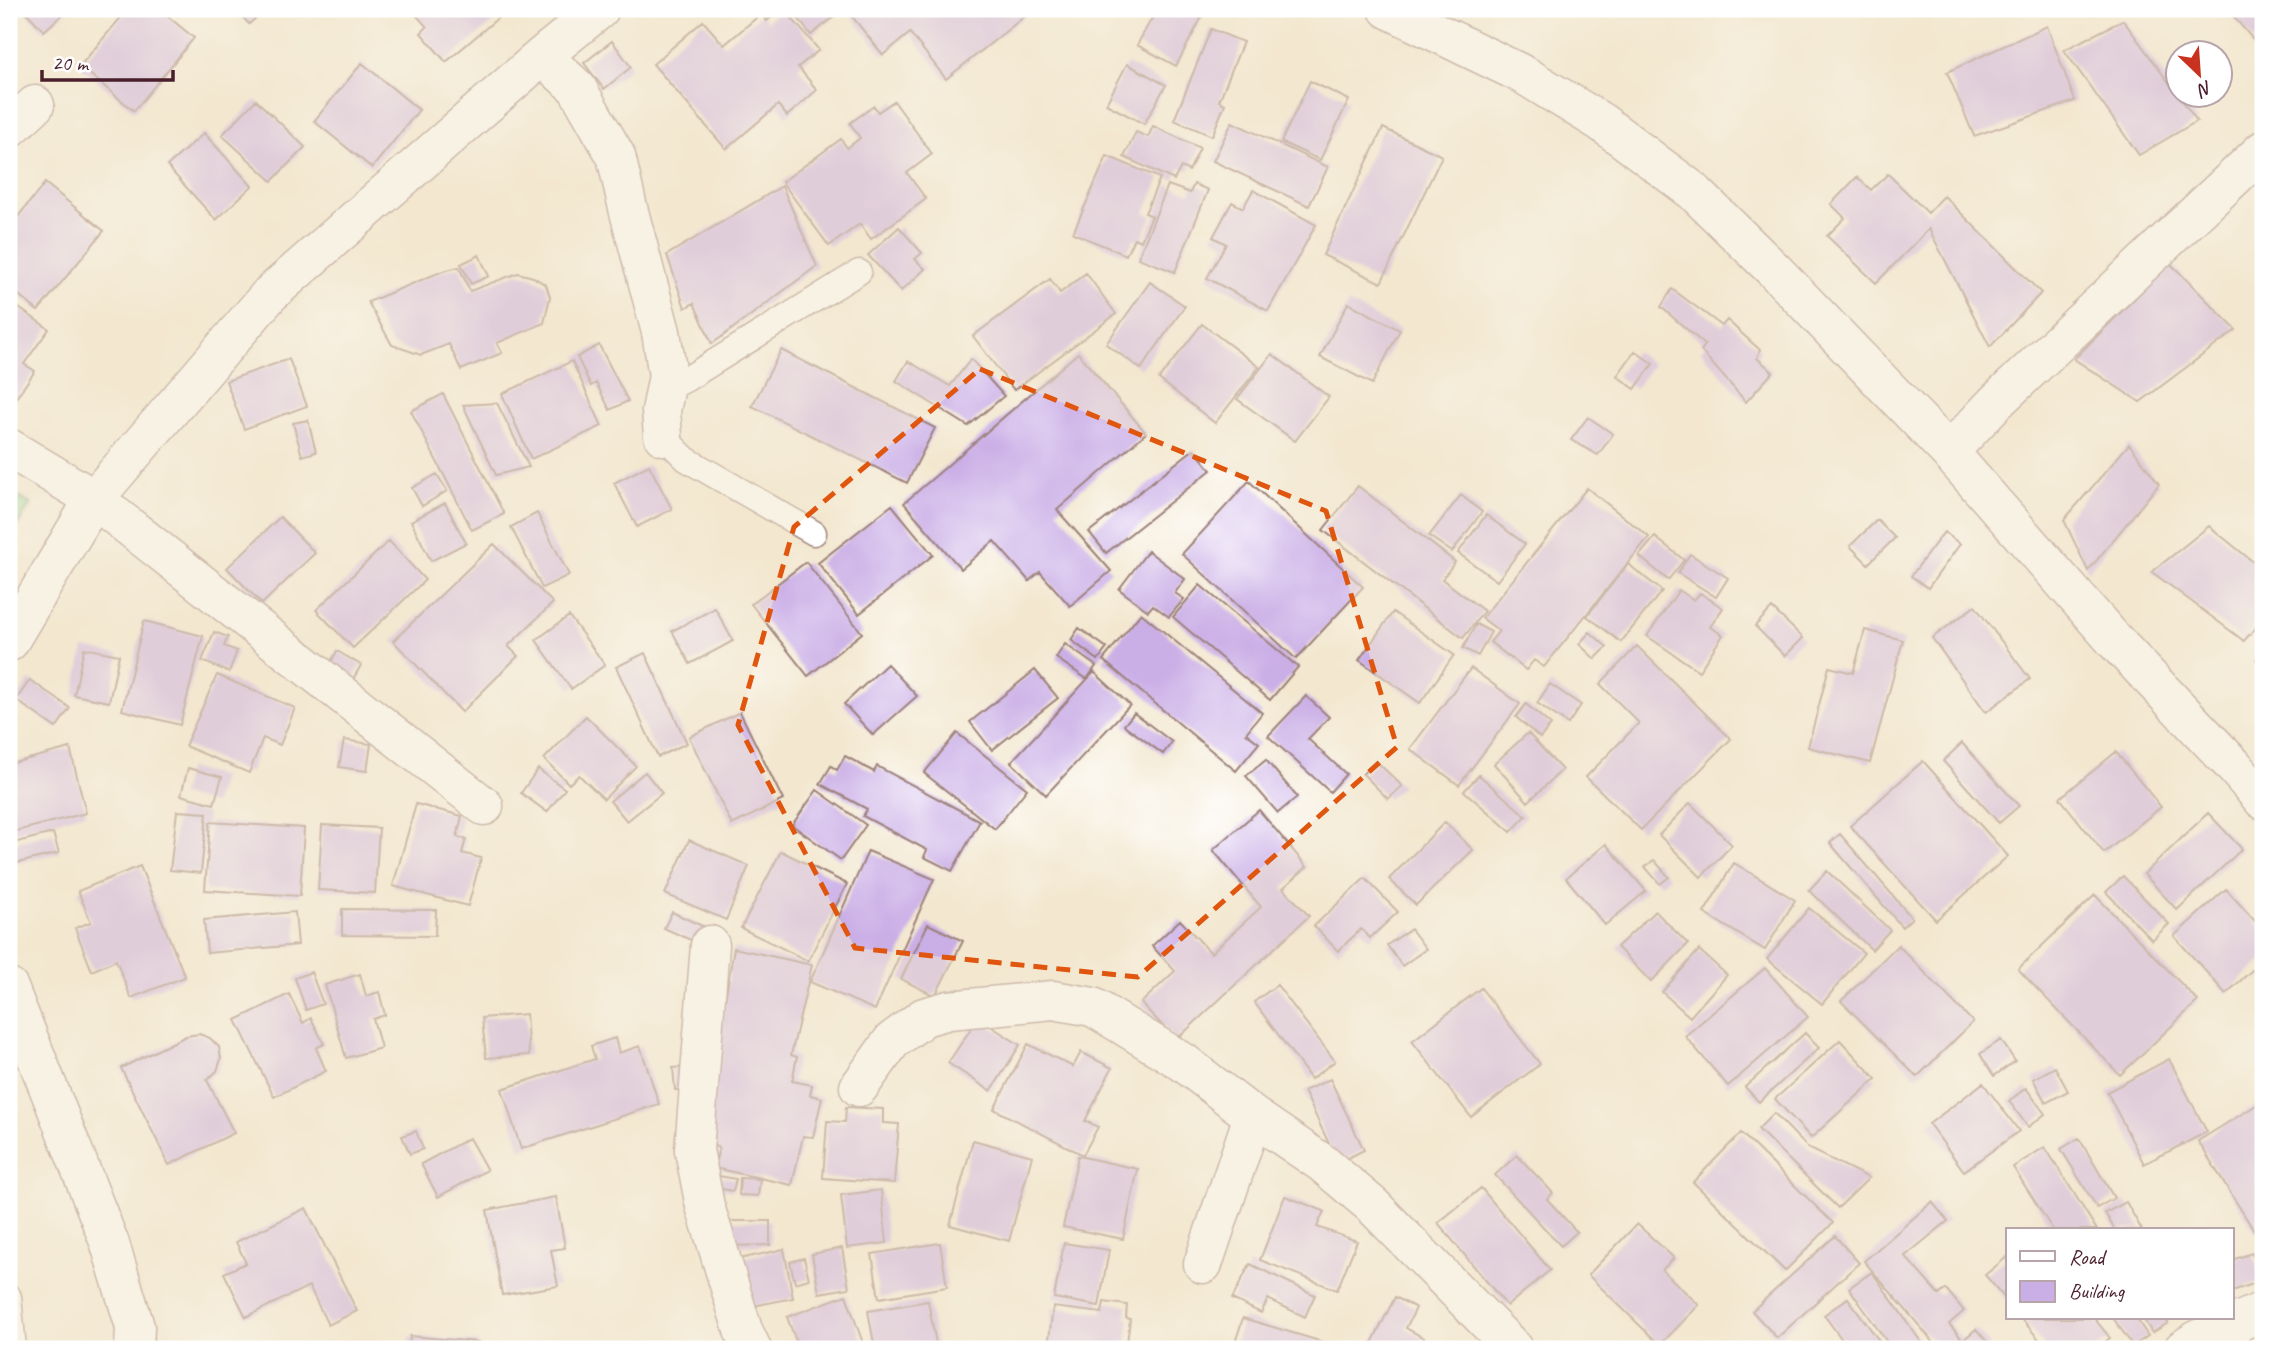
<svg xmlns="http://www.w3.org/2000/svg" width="2272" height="1358" viewBox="0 0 2272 1358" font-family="Caveat,sans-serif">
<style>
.green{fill:#83d190;stroke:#66785e;stroke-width:2}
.building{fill:#caaee6}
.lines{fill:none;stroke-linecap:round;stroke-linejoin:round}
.lane-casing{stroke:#9e837d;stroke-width:27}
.street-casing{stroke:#9e837d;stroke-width:41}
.lane{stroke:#fff;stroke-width:24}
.street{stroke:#fff;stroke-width:38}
.marked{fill:none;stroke:#e0560e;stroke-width:5;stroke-dasharray:14 9;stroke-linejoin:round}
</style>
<rect width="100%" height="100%" fill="#fff"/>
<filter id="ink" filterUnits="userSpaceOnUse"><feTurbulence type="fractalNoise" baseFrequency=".0143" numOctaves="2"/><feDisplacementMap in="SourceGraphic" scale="14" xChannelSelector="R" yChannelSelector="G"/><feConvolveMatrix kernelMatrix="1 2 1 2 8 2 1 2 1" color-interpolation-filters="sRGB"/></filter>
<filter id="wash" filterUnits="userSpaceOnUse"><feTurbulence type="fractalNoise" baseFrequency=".00686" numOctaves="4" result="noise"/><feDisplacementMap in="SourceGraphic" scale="28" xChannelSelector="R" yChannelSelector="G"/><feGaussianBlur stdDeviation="1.57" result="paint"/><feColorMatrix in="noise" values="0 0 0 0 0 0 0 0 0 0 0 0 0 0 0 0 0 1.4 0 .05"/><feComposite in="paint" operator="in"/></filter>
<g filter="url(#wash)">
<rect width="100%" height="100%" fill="#f3e7cf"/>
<path class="green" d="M 9,492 L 31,504 L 9,538 Z"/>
<g id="blocks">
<path class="building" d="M 23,9 L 69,9 L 44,31 Z
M 128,9 L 159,9 L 194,38 L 134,111 L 80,66 Z
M 235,9 L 266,9 L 249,24 Z
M 411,9 L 492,9 L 499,17 L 446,62 L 421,33 L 427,27 Z
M 781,9 L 784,9 L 819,50 L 798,67 L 817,90 L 787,116 L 778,105 L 726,149 L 653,64 L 703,21 L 724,45 L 761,14 L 767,21 Z
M 791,9 L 837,9 L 840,12 L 811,35 Z
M 846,9 L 1019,9 L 1025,16 L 946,79 L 910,33 L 883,55 Z
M 1157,9 L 1186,9 L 1202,17 L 1176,66 L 1137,45 Z
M 2227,9 L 2263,9 L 2263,51 Z
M 2123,20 L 2197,121 L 2139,155 L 2064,50 Z
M 2047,26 L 2075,101 L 1974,136 L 1947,72 Z
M 1211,29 L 1243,42 L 1219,101 L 1225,104 L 1212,136 L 1174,120 Z
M 612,41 L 631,67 L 604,89 L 584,63 Z
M 362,63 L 419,110 L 372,168 L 314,121 Z
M 1127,64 L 1166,85 L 1144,124 L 1106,104 Z
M 1310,81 L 1349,100 L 1320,160 L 1281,142 Z
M 256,100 L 305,147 L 272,181 L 222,135 Z
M 894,101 L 932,154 L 907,173 L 926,199 L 871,239 L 860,224 L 829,246 L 782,182 L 841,139 L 847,148 L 860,138 L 850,123 L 874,106 L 878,112 Z
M 1232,122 L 1328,167 L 1309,206 L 1213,161 Z
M 1153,126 L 1200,148 L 1189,171 L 1181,167 L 1174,180 L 1124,157 L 1136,132 L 1148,137 Z
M 1383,128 L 1442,156 L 1381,283 L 1323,255 Z
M 204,133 L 252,186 L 216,220 L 167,166 Z
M 1107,156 L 1160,178 L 1145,213 L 1152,216 L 1141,241 L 1134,238 L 1126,255 L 1073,233 Z
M 1888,174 L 1928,213 L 1944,196 L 2041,293 L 1990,347 L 1929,229 L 1876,283 L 1827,236 L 1845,218 L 1831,204 L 1857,177 L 1871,190 Z
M 45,183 L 104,231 L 38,311 L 9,287 L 9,221 L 13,216 L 16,219 Z
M 1194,184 L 1208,190 L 1175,272 L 1138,258 L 1168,185 L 1190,193 Z
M 782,186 L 817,266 L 712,344 L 694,303 L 685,308 L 667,255 Z
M 1253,190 L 1316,225 L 1268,311 L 1207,278 L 1226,244 L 1213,237 L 1232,202 L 1243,208 Z
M 899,227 L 922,253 L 915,259 L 925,269 L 901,291 L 868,255 Z
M 479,255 L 489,276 L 471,284 L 461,264 Z
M 2170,263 L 2236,330 L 2140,402 L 2074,359 Z
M 459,267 L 470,291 L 518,273 L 533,277 L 546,285 L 550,297 L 544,323 L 497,343 L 502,353 L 461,370 L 449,344 L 421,355 L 392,345 L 368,302 L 443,271 Z
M 1086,273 L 1116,314 L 1014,390 L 973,336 L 1050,279 L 1060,293 Z
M 1150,282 L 1185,306 L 1141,369 L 1106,344 Z
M 1672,289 L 1722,326 L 1727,320 L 1760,350 L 1757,358 L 1773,372 L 1746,402 L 1701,351 L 1705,345 L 1661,307 Z
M 9,301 L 49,329 L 24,364 L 35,371 L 9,408 Z
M 1348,303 L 1400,330 L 1372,384 L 1320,357 Z
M 1202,324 L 1259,367 L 1215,423 L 1159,379 Z
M 599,345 L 628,401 L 610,410 L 596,383 L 591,386 L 577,357 Z
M 781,350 L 935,428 L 907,483 L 752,406 Z
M 1635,351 L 1653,364 L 1635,389 L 1617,376 Z
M 1078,353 L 1146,433 L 1057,510 L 1111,571 L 1070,606 L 1040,572 L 1029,581 L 994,541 L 961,569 L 904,503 Z
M 1272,354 L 1329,397 L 1295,441 L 1237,399 Z
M 289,359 L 307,406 L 244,429 L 226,381 Z
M 971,359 L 1004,396 L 968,426 L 896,381 L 908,361 L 950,386 Z
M 572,361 L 602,426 L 531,459 L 502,394 Z
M 443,394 L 504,514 L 472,530 L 411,411 Z
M 497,403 L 529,467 L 496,475 L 463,405 Z
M 1588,417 L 1613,434 L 1598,455 L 1571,440 Z
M 308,420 L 316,452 L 302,456 L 293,423 Z
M 2129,444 L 2159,484 L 2088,571 L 2064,520 Z
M 1194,449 L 1211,470 L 1106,553 L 1089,532 Z
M 649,465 L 672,509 L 637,527 L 614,483 Z
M 437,474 L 447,491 L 422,506 L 412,488 Z
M 1249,481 L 1363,587 L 1296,659 L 1182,554 Z
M 1358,486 L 1455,562 L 1442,579 L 1484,611 L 1463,638 L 1323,530 Z
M 1587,488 L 1649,537 L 1544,667 L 1534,660 L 1526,670 L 1490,642 L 1499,631 L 1482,618 Z
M 1461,495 L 1482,512 L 1452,552 L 1429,536 Z
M 445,503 L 466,543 L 431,561 L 411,521 Z
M 892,505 L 933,555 L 859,614 L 818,563 Z
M 537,513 L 569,575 L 542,588 L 511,527 Z
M 1486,515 L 1525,544 L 1497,581 L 1458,553 Z
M 280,517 L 315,553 L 262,604 L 227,568 Z
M 1877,520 L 1895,538 L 1868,564 L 1850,546 Z
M 2209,526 L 2263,570 L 2263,619 L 2244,641 L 2152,572 Z
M 1944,532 L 1960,544 L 1928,588 L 1911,576 Z
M 1655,537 L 1684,560 L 1668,580 L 1639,556 Z
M 389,541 L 425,580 L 353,648 L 316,610 Z
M 494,544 L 553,603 L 508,646 L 518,656 L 462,712 L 393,641 Z
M 1148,551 L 1185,579 L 1175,593 L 1184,599 L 1169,617 L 1153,605 L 1148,611 L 1119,589 Z
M 1690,554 L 1728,578 L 1716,597 L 1678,573 Z
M 806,562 L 862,633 L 808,676 L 751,604 Z
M 1628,564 L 1662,591 L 1621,642 L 1587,616 Z
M 1200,585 L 1298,667 L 1270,700 L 1173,617 Z
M 1679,590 L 1694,600 L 1700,593 L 1723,608 L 1710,627 L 1723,635 L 1699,671 L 1647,636 Z
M 1975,606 L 2030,679 L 1986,712 L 1932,638 Z
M 715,608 L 733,641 L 690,664 L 672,631 Z
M 1772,608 L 1803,638 L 1785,656 L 1755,626 Z
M 1393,612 L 1454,655 L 1420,703 L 1359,660 Z
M 1141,613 L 1262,713 L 1246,733 L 1259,743 L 1236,771 L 1103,660 Z
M 569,616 L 605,665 L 571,689 L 536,640 Z
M 144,621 L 203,636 L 180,725 L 122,710 Z
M 1476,624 L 1491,632 L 1478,656 L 1463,648 Z
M 1079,628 L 1107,648 L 1098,660 L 1071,640 Z
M 1865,630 L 1903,640 L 1870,763 L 1808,747 L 1829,667 L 1853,673 Z
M 214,632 L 228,637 L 224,646 L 237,651 L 229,672 L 202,661 Z
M 1590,632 L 1607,647 L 1595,659 L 1579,644 Z
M 1065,644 L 1096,666 L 1087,679 L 1056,658 Z
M 1637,646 L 1731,739 L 1641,830 L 1586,777 L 1639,723 L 1600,684 Z
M 84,648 L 119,655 L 109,702 L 74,695 Z
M 2263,650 L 2263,671 L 2256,659 Z
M 337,651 L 361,665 L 352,681 L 328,667 Z
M 645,653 L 687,743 L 658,757 L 616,667 Z
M 887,664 L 917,696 L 873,735 L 844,704 Z
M 1471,668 L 1520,704 L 1459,785 L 1410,749 Z
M 1035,670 L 1058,698 L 992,750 L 970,722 Z
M 1094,672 L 1130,705 L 1046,795 L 1011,762 Z
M 217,675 L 295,708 L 280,745 L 263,738 L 249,773 L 185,746 Z
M 30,680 L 70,708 L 56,728 L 16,700 Z
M 1550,684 L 1581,705 L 1568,724 L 1537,703 Z
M 1306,696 L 1329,717 L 1308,739 L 1346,774 L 1330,792 L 1268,736 Z
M 1526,704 L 1551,725 L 1540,738 L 1516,717 Z
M 740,712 L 783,800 L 732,825 L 689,737 Z
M 1134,713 L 1172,742 L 1163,754 L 1124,725 Z
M 586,716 L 636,766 L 604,799 L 579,775 L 569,784 L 544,759 Z
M 957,733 L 1027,789 L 995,829 L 924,773 Z
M 1528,733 L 1562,770 L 1528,802 L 1494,764 Z
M 344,740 L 371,744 L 367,771 L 339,767 Z
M 1962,743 L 2019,806 L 1999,823 L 1943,761 Z
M 70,748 L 86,813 L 9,833 L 9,764 Z
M 2116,752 L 2161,807 L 2104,853 L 2060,798 Z
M 845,756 L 874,772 L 877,766 L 980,821 L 952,871 L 924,857 L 927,850 L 863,816 L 867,809 L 820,784 L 831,766 L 837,770 Z
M 1266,760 L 1297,797 L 1278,813 L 1246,776 Z
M 1376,761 L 1402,786 L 1388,799 L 1363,774 Z
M 1923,761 L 2008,856 L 1936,920 L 1850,826 Z
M 188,768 L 222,777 L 214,804 L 181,795 Z
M 538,769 L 565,789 L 547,812 L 521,793 Z
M 645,772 L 662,793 L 627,821 L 610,801 Z
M 1479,775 L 1526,816 L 1511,832 L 1464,791 Z
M 817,790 L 866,825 L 841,860 L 792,825 Z
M 1690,803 L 1732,845 L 1701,877 L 1659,835 Z
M 416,804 L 462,816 L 457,837 L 466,839 L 462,853 L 481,858 L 468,906 L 393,886 Z
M 1259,810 L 1307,867 L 1283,888 L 1309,916 L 1176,1040 L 1141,1003 L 1175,971 L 1152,946 L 1180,920 L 1211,953 L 1261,907 L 1213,850 Z
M 177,811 L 207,813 L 201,873 L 170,870 Z
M 2208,813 L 2242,849 L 2177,910 L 2144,874 Z
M 210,822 L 304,828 L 300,896 L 205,890 Z
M 1445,822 L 1473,850 L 1416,905 L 1389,879 Z
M 322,825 L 379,828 L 375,893 L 318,890 Z
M 53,833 L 59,853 L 9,865 L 9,844 Z
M 1840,834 L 1912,918 L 1902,927 L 1830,843 Z
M 689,840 L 749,866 L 726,920 L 665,894 Z
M 1606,844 L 1646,891 L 1605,925 L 1566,878 Z
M 781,851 L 847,884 L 808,961 L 741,928 Z
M 868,851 L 934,879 L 875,1010 L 810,982 Z
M 1654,860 L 1669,877 L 1660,884 L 1645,867 Z
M 1734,863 L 1795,900 L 1765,950 L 1704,913 Z
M 140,866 L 185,977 L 131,998 L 116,960 L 92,971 L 75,928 L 91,922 L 78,891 Z
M 1827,871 L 1890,930 L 1872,950 L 1809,890 Z
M 2123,876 L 2169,924 L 2152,940 L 2106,892 Z
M 1365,878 L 1398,912 L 1370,938 L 1361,929 L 1338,951 L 1314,926 Z
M 2226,889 L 2263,930 L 2263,960 L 2226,994 L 2174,936 Z
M 2095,895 L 2198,1001 L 2120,1075 L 2018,969 Z
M 1809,908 L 1864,953 L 1822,1004 L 1767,959 Z
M 342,909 L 436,910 L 435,936 L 342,935 Z
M 1655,911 L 1688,944 L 1651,982 L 1617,947 Z
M 295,912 L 298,945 L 207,953 L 204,920 Z
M 672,912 L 711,930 L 704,946 L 664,928 Z
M 928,924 L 963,941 L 935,996 L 901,979 Z
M 1411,929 L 1426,949 L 1402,966 L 1387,945 Z
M 1898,945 L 1973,1022 L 1917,1077 L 1841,1001 Z
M 734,948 L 812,965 L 791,1055 L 797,1057 L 792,1081 L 812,1085 L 810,1095 L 822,1098 L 813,1137 L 803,1136 L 792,1185 L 714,1168 L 719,1148 L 701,1140 Z
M 1699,950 L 1727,975 L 1690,1017 L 1662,992 Z
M 1765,968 L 1808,1017 L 1728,1086 L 1685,1036 Z
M 311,972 L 323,1004 L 306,1010 L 295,978 Z
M 360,974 L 366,996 L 379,992 L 385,1015 L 373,1019 L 381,1048 L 346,1058 L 325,985 Z
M 1277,985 L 1335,1061 L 1311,1079 L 1254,1002 Z
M 1481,988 L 1540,1064 L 1471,1117 L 1412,1041 Z
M 289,994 L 303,1023 L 311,1018 L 324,1044 L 316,1048 L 326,1071 L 274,1097 L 236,1020 Z
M 526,1014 L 529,1055 L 486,1058 L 482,1018 Z
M 978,1018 L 1020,1045 L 991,1091 L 948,1063 Z
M 1805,1033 L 1819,1048 L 1759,1102 L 1745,1087 Z
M 199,1034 L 210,1038 L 219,1047 L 221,1059 L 217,1071 L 207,1080 L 234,1133 L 169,1165 L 121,1068 L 186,1036 Z
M 615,1038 L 619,1053 L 640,1046 L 659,1104 L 521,1149 L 502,1089 L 595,1059 L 591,1046 Z
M 1840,1040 L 1876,1079 L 1811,1138 L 1775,1099 Z
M 2001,1040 L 2015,1061 L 1994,1076 L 1980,1054 Z
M 1028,1044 L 1073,1067 L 1081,1052 L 1112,1068 L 1085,1121 L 1098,1127 L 1083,1155 L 994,1109 Z
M 2169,1059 L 2207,1132 L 2144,1164 L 2107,1092 Z
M 689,1067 L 691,1089 L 675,1090 L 673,1068 Z
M 2055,1067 L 2068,1091 L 2046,1103 L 2033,1079 Z
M 1330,1079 L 1364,1150 L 1338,1163 L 1304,1091 Z
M 1983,1083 L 2019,1131 L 1964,1171 L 1929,1124 Z
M 2026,1088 L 2045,1114 L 2028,1127 L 2009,1101 Z
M 2263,1101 L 2263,1227 L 2255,1232 L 2198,1141 Z
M 846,1107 L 883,1109 L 883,1123 L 899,1124 L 894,1183 L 823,1178 L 827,1121 L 845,1122 Z
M 1774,1113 L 1808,1148 L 1869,1178 L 1838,1208 L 1758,1129 Z
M 416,1131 L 423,1149 L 410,1154 L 402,1136 Z
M 1741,1133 L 1833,1223 L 1785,1271 L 1693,1182 Z
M 469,1138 L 487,1170 L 438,1197 L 421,1164 Z
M 2079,1138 L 2114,1198 L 2097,1208 L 2061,1149 Z
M 973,1140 L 1032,1156 L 1009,1241 L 950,1225 Z
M 2045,1147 L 2097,1230 L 2053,1230 L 2013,1167 Z
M 1517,1155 L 1553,1193 L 1547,1199 L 1577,1232 L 1561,1246 L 1495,1175 Z
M 1078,1156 L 1138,1169 L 1123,1239 L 1063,1227 Z
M 719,1176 L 736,1179 L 733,1191 L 717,1188 Z
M 740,1178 L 760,1179 L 758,1196 L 739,1195 Z
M 1481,1188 L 1550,1270 L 1507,1306 L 1438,1223 Z
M 881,1190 L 887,1243 L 847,1248 L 841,1195 Z
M 1285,1196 L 1324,1211 L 1317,1227 L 1357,1241 L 1337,1290 L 1260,1260 Z
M 556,1197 L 565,1248 L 551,1250 L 558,1286 L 502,1295 L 487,1210 Z
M 1932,1202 L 1948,1221 L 1905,1256 L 1939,1295 L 1946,1289 L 1964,1311 L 1949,1324 L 1963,1340 L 1976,1329 L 1990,1345 L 1985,1349 L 1939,1349 L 1864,1261 Z
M 2126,1202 L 2142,1230 L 2115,1230 L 2105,1213 Z
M 306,1208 L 357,1311 L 328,1325 L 309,1286 L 246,1317 L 224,1273 L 246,1263 L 236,1242 Z
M 725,1221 L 770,1221 L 770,1245 L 725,1246 Z
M 1637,1224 L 1674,1258 L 1662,1270 L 1699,1305 L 1660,1345 L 1588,1275 Z
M 1835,1236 L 1859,1263 L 1777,1338 L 1752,1311 Z
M 940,1243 L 947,1287 L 879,1298 L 872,1254 Z
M 1064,1243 L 1109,1250 L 1099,1306 L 1054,1298 Z
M 842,1248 L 849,1288 L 819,1293 L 812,1254 Z
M 784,1249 L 793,1298 L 748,1307 L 739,1259 Z
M 2252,1253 L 2262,1281 L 2232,1291 L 2232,1260 Z
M 2008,1256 L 2008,1302 L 1985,1275 Z
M 804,1258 L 809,1279 L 795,1283 L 790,1262 Z
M 1250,1264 L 1315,1295 L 1305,1317 L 1268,1299 L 1261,1313 L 1232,1299 Z
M 1872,1272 L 1926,1349 L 1892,1349 L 1849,1288 Z
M 846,1295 L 865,1349 L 799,1349 L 787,1317 Z
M 1395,1297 L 1416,1308 L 1406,1328 L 1424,1338 L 1418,1349 L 1369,1349 Z
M 1848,1298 L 1885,1349 L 1849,1349 L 1824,1315 Z
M 928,1301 L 937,1349 L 875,1349 L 868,1311 Z
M 1104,1302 L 1127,1305 L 1126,1318 L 1130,1319 L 1127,1343 L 1142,1345 L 1142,1349 L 1059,1349 L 1048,1347 L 1053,1307 L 1102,1313 Z
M 1243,1318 L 1326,1343 L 1324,1349 L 1233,1349 Z
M 2021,1318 L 2094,1318 L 2110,1338 L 2096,1349 L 2047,1349 Z
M 2113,1318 L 2136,1318 L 2148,1336 L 2133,1346 Z
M 2143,1318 L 2165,1318 L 2168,1323 L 2152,1333 Z
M 410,1336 L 478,1342 L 477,1349 L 409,1349 Z
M 624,1343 L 682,1347 L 682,1349 L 623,1349 Z"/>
</g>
</g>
<g filter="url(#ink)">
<use href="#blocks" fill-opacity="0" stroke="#9e837d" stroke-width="2"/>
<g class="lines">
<defs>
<path id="lane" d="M 667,389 L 685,380 L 859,272
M 663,436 L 686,459 L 814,533
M 9,1297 L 14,1349"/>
<path id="street" d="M 1388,9 L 1524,75 L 1601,122 L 1693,191 L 1775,271 L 1949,452 L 2114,640 L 2232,764 L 2263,800
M 542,56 L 577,88 L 616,156 L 628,208 L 661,332 L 668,376 L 661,411 L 663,436
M 9,129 L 35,105
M 9,448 L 94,499 L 484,806
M 1949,452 L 1995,403 L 2263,150
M 9,642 L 94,499 L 270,294 L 542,56 L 600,9
M 710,945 L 694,1150 L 705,1206 L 743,1330 L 752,1349
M 9,988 L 110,1244 L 135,1327 L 134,1349
M 859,1087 L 892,1041 L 924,1017 L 949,1010 L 1053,1000 L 1093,1007 L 1183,1062 L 1253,1116 L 1322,1163 L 1373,1206 L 1514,1349
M 1203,1264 L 1253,1116
M 2183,1349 L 2197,1340 L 2263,1311"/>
</defs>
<use href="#lane" class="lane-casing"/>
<use href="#street" class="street-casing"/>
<use href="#lane" class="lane"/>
<use href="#street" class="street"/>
</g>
</g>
<path d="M0 0H2272V1358H0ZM 980,369 L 1326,511 L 1397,747 L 1138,977 L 855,948 L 738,725 L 794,527 Z" fill="#f3e7cf" fill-opacity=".55" fill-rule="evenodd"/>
<path class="marked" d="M 980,369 L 1326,511 L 1397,747 L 1138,977 L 855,948 L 738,725 L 794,527 Z"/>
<rect width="2272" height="1358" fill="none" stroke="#fff" stroke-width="35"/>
<rect x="2006" y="1228" width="228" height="91" fill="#ffffff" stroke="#b7a5aa" stroke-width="2"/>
<rect x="2020" y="1251" width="35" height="10" fill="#ffffff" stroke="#b7a5aa" stroke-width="2"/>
<text x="2069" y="1264" font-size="21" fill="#4a1f2b">Road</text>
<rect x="2020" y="1281" width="35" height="21" fill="#caaee6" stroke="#b7a5aa" stroke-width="2"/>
<text x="2069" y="1298" font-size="21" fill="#4a1f2b">Building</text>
<g transform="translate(2199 74) rotate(155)"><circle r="33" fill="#ffffff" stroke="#b7a5aa" stroke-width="2"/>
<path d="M0-5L12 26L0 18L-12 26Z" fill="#c8321e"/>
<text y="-10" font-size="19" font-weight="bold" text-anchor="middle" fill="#4a1f2b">N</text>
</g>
<path d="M42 70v10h131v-10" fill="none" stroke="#4a1f2b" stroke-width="3.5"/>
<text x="52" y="70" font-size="21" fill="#4a1f2b" stroke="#ffffff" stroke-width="5" paint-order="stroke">20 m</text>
</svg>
